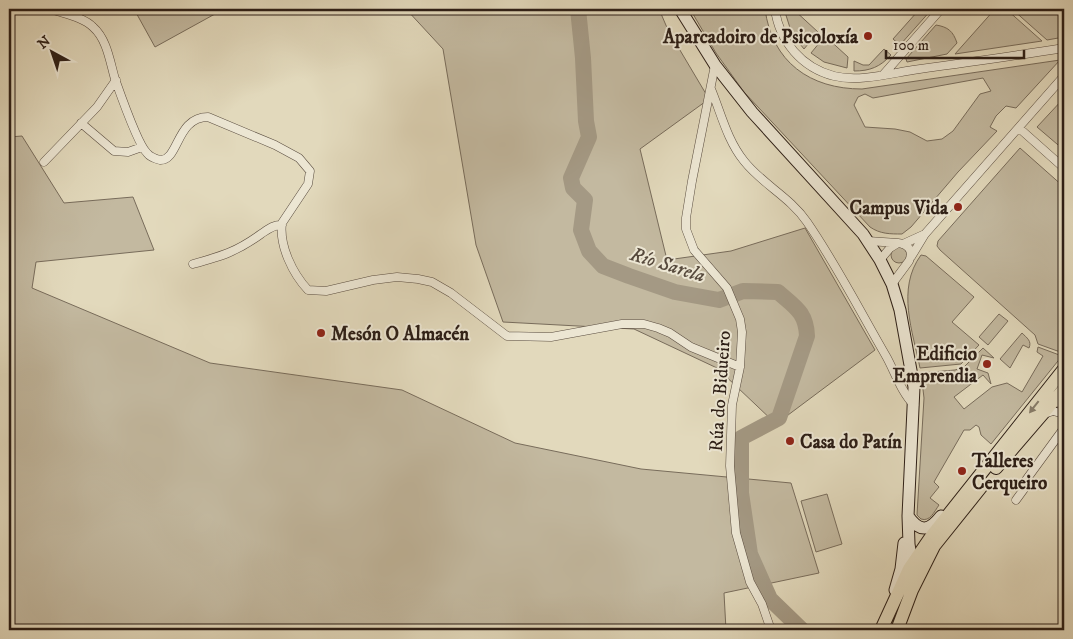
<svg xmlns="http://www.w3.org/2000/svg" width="1073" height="639" viewBox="0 0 1073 639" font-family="'IM FELL DW Pica',serif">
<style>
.green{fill:#c3b9a0;stroke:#786c5b;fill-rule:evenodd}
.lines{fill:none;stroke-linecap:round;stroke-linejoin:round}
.river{stroke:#a49984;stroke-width:16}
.street-casing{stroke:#5a4d40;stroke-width:9}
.secondary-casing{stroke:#2c1e16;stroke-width:13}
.primary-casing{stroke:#2c1e16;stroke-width:14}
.street{stroke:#ece6d3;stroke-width:8}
.secondary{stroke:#ece6d3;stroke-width:11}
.primary{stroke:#e2d9bc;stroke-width:12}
.oneway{fill:#877c69}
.poi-dot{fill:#8f2418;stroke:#ece6d3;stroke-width:2}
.labels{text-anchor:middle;stroke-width:4;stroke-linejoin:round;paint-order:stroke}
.poi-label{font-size:19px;font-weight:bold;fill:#2c1e16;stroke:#ece6d3;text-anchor:end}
.street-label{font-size:19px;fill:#2c1e16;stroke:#ece6d3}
.water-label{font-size:20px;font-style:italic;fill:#56493c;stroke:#ece6d3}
</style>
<rect width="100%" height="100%" fill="#e2d9bc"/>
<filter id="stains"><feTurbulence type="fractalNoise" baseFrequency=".004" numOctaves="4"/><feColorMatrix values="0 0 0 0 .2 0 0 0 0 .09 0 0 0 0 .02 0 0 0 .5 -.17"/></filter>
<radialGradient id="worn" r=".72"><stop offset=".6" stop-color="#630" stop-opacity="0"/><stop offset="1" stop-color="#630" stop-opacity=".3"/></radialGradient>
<path class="green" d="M 134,9 L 224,9 L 155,47 Z
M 406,9 L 659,9 L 668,30 L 709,99 L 640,149 L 667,260 L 731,251 L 805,228 L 875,350 L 776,424 L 717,368 L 634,329 L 503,322 L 476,245 L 443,49 Z
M 690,9 L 765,9 C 772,62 810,89 862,89 L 1060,60 L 1016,108 L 1006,106 L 996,116 L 990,127 L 997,131 L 958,172 L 911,227 L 902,234 C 890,234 880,234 870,227 L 744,92 L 716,53 ZM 983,78 L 991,91 L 980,94 L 953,131 L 942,139 L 927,141 L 910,132 L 895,129 L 865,127 L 854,105 L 858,97 L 865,94 L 873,98 Z
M 784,9 L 793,9 L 818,32 L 804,49 L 792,34 Z
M 918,9 L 932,9 L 900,45 L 893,39 L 917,12 L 916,10 Z
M 995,9 L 1006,9 L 1042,41 L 955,54 Z
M 1012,9 L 1064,9 L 1064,37 L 1047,40 Z
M 936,25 C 948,27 953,31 957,43 L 947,54 L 907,62 L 906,59 Z
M 825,36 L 848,57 L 847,68 L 824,62 L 811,53 Z
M 884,49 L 891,55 C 880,67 870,71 854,71 L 854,61 L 863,65 L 869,65 Z
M 1063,99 L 1064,100 L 1064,150 L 1037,127 Z
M 22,136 L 64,203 L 133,197 L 154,250 L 36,262 L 32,288 L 210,363 L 402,390 L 515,443 L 641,469 L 791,483 L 819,573 L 724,593 L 726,630 L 283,630 L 256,625 L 257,630 L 9,630 L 9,137 Z
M 1020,148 L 1064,187 L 1063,353 L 1038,344 L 1035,335 L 940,250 L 937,246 L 938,241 Z
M891 255a8 8 0 1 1 16 0a8 8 0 1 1-16 0Z
M 921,255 L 926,256 L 974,297 L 952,322 L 979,345 L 961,364 L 920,368 C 913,332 896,289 921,255 Z
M 999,314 L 1008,321 L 988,345 L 979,337 Z
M 1022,333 C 1027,338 1032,341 1029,348 L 1023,345 L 1010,368 L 1000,359 Z
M 1038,347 L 1062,356 L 991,444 L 981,435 L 979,427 L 976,425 L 970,430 L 964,430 L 934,482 L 939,487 L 930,498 L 939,505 C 934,512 930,522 921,519 L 917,515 L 924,398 L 921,373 L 955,370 L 964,367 L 983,348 L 994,358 L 982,355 L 977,369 L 988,373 L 991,384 L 983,375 L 954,397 L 964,409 L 992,387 L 1007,383 L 1022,392 L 1043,356 L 1037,352 Z
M 827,494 L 842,544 L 816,552 L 801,501 Z"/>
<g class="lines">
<path class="river" d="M 578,9 L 583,58 L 586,121 L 589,137 L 571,178 L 573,188 L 585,200 L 581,230 L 589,251 L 603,266 L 629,276 L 675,292 L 719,300 L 743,291 L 778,292 C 795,307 806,312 807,336 L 779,418 L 741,438 L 741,493 L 750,554 L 770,599 L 802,630"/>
<defs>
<path id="street" d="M 51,9 C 64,14 83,17 93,27 C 107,39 110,62 115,79 C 120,93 138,145 147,153 C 150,157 156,159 160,160 C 179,161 176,117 208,117 L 275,145 L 299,158 L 310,171 L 308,184 L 282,223 C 279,246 293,274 308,290 L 326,291 L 373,280 L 397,277 L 418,279 L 432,282 L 451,293 L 507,336 L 551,337 L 622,324 L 644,324 L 658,328 L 670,333 L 691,347 L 740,367
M 775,9 C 779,41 802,68 834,76 C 859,82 888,74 913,70 C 964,63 1014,56 1064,48
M 715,65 L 692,181 L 686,218 L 686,229 L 694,250 L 727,288 L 740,319 L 742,332 L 740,367 L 732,405 L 730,466 L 736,533 L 750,582 L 762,604 L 771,630
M 883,75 L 941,9
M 711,89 C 721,113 727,140 744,161 C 762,184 790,197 807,222 C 836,264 860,311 886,356 C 895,372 901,392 914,405
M 81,123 L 114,151 L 128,152 L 142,147
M 1019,128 L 1064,168
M 44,162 L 97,107 L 116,80
M 868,241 L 898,243
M 903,244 L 925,234
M 911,257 L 925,234 L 1064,76
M 880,260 L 890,248 L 898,243 C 908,244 914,251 909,261 L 892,284
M 193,264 C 222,256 236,252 261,234 C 267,230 274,224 282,225
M 1064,397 L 1061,405 L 1064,411
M 1044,414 L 1053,411 L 1064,414
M 1016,500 L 1024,489 L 1026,480 L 1064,428"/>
<path id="secondary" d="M 680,9 L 715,65 L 752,112 L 863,234 L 880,260 L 892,284 L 900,310 L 914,387 L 908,516 L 909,544 L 913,570
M 908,516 C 920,533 929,531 941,516
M 895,590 L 901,569 L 904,543"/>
<path id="primary" d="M 996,468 L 1064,389
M 881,630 L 909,569 L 933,534 L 1064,369
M 897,630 L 912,590 L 934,546 L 982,486"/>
</defs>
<use href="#street" class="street-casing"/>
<use href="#secondary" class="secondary-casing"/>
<use href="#primary" class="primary-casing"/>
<use href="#street" class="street"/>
<use href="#secondary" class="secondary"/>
<use href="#primary" class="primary"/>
</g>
<defs><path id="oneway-solid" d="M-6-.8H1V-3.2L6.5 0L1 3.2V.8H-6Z" transform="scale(1.25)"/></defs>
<use class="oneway" href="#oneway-solid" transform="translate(1034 407) rotate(128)"/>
<g class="poi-dot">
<circle cx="868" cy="36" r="5"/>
<circle cx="958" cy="207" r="5"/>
<circle cx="321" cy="333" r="5"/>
<circle cx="987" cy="364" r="5"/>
<circle cx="790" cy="441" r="5"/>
<circle cx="962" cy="471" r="5"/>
</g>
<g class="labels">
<g class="poi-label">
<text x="858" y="43">Aparcadoiro de Psicoloxía</text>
<text x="948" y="214">Campus Vida</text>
<text x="331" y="340" text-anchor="start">Mesón O Almacén</text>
<text x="977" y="360">Edificio<tspan x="977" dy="22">Emprendia</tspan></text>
<text x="800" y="448" text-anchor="start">Casa do Patín</text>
<text x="972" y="467" text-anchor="start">Talleres<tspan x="972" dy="22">Cerqueiro</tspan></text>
</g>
<g class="street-label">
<text transform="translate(719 391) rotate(-86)" y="7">Rúa do Bidueiro</text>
</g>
<g class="water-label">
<text transform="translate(668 264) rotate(17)" y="7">Río Sarela</text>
</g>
</g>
<rect width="1073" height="639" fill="none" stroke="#e2d9bc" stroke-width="30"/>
<rect x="10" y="10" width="1053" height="619" fill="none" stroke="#2c1e16" stroke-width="2.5"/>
<rect x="15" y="15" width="1043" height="609" fill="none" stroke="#2c1e16"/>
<g transform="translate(52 52) rotate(320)" stroke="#ece6d3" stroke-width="4" paint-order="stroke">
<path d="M0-4L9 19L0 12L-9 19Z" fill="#2c1e16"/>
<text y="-8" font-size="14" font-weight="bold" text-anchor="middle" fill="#2c1e16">N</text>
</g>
<path d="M886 50v8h138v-8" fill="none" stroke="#2c1e16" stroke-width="2.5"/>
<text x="893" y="50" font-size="15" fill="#2c1e16" stroke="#ece6d3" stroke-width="4" paint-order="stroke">100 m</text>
<rect width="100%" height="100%" filter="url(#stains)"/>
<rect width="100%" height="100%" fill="url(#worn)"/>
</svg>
